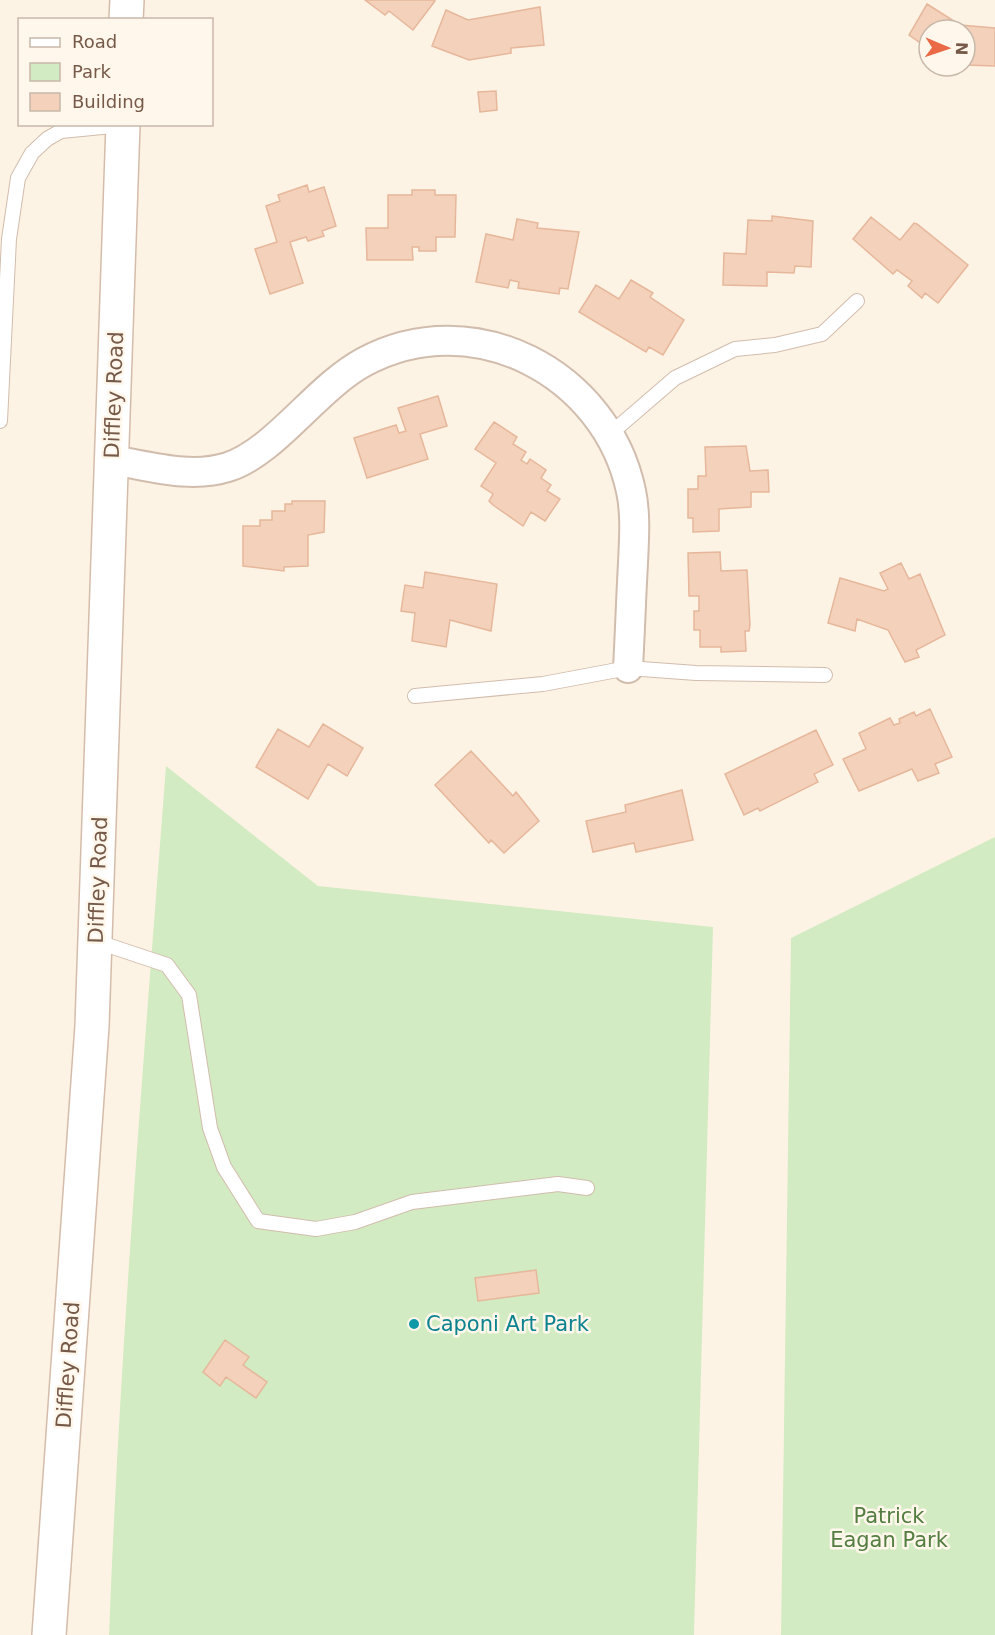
<svg xmlns="http://www.w3.org/2000/svg" width="995" height="1635" viewBox="0 0 995 1635" font-family="'DejaVu Sans',sans-serif">
<style>
.green{fill:#d3ebc2}
.building{fill:#f3d1bb;stroke:#e6b79b;stroke-width:1.5}
.lines{fill:none;stroke-linecap:round;stroke-linejoin:round}
.lane-casing{stroke:#d1bdad;stroke-width:16}
.street-casing{stroke:#d1bdad;stroke-width:32}
.secondary-casing{stroke:#d4bcaa;stroke-width:36}
.lane{stroke:#fff;stroke-width:14}
.street{stroke:#fff;stroke-width:28}
.secondary{stroke:#fff;stroke-width:33}
.culture-dot{fill:#0f9aa8;stroke:#fff7eb;stroke-width:2}
.labels{text-anchor:middle;stroke-width:5;stroke-linejoin:round;paint-order:stroke}
.street-label{font-size:21px;fill:#765949;stroke:#fff7eb}
.culture-label{font-size:21px;fill:#0d838f;stroke:#fff7eb;text-anchor:start}
.park-label{font-size:21px;fill:#537d41;stroke:#fff7eb}
</style>
<rect width="100%" height="100%" fill="#fdf3e5"/>
<path class="green" d="M 166,766 L 318,886 L 713,927 L 694,1635 L 109,1635 C 120,1345 144,1055 166,766 Z
M 995,837 L 995,1635 L 781,1635 L 791,938 Z"/>
<path class="building" d="M 365,0 L 433,0 L 435,1 L 413,30 L 389,11 L 385,15 Z
M 927,4 L 960,25 L 995,28 L 995,66 L 965,65 L 965,30 L 929,30 L 929,49 L 909,35 Z
M 540,7 L 544,45 L 511,48 L 511,53 L 469,60 L 432,46 L 446,10 L 468,20 Z
M 496,91 L 497,110 L 480,112 L 478,92 Z
M 307,185 L 309,192 L 324,187 L 336,226 L 322,231 L 324,236 L 308,241 L 306,237 L 290,242 L 303,283 L 270,294 L 255,249 L 277,242 L 266,206 L 280,201 L 278,195 Z
M 412,190 L 435,190 L 435,195 L 456,195 L 455,237 L 436,237 L 436,251 L 419,251 L 419,247 L 412,247 L 413,260 L 367,260 L 366,228 L 388,228 L 388,195 L 412,195 Z
M 772,216 L 813,221 L 811,267 L 795,266 L 794,273 L 767,272 L 767,286 L 723,285 L 724,253 L 746,254 L 748,220 L 772,221 Z
M 871,217 L 900,240 L 914,223 L 917,224 L 968,265 L 938,303 L 925,293 L 922,298 L 908,286 L 912,281 L 897,270 L 893,274 L 853,239 Z
M 517,219 L 538,223 L 537,228 L 579,232 L 568,289 L 560,288 L 559,294 L 518,288 L 519,282 L 510,280 L 508,288 L 476,282 L 486,234 L 513,240 Z
M 631,280 L 653,293 L 650,297 L 684,320 L 663,355 L 649,347 L 646,352 L 579,312 L 596,285 L 619,299 Z
M 438,396 L 447,426 L 420,434 L 428,459 L 367,478 L 354,438 L 396,425 L 399,433 L 406,431 L 398,408 Z
M 494,422 L 517,437 L 513,444 L 526,452 L 521,460 L 527,464 L 530,459 L 546,470 L 541,478 L 551,485 L 547,491 L 560,499 L 545,521 L 531,512 L 523,526 L 493,505 L 489,501 L 493,494 L 481,486 L 496,463 L 475,449 Z
M 746,446 L 750,471 L 768,470 L 769,492 L 751,492 L 751,507 L 719,509 L 719,531 L 693,532 L 693,518 L 688,518 L 688,489 L 698,489 L 698,476 L 706,476 L 705,447 Z
M 292,501 L 325,501 L 324,532 L 308,535 L 308,566 L 284,567 L 284,571 L 243,566 L 243,526 L 260,526 L 260,520 L 272,520 L 272,511 L 285,511 L 285,504 L 292,504 Z
M 720,552 L 721,571 L 747,570 L 750,625 L 749,631 L 745,631 L 746,651 L 721,652 L 721,647 L 700,647 L 700,630 L 694,630 L 694,611 L 699,611 L 699,596 L 689,596 L 688,553 Z
M 901,563 L 909,579 L 920,574 L 945,635 L 916,650 L 919,657 L 905,662 L 888,630 L 857,619 L 855,631 L 828,623 L 840,578 L 884,591 L 888,589 L 880,573 Z
M 425,572 L 497,584 L 491,631 L 450,620 L 446,647 L 412,641 L 415,613 L 401,611 L 405,585 L 423,588 Z
M 930,709 L 952,757 L 935,764 L 939,773 L 918,781 L 912,769 L 859,791 L 843,759 L 866,749 L 859,733 L 890,718 L 894,725 L 900,723 L 899,719 L 914,712 L 916,716 Z
M 323,724 L 363,748 L 347,776 L 328,764 L 308,799 L 256,767 L 278,729 L 309,747 Z
M 816,730 L 833,765 L 814,774 L 818,782 L 760,811 L 758,808 L 744,815 L 725,774 Z
M 471,751 L 513,796 L 516,792 L 539,821 L 504,853 L 491,840 L 489,843 L 435,785 Z
M 682,790 L 693,840 L 636,852 L 634,843 L 593,852 L 586,821 L 626,812 L 625,805 Z
M 536,1270 L 539,1293 L 478,1301 L 475,1278 Z
M 225,1340 L 249,1357 L 243,1365 L 267,1382 L 256,1398 L 226,1377 L 220,1386 L 203,1372 Z"/>
<g class="lines">
<defs>
<path id="lane" d="M 0,421 L 9,239 L 18,178 L 32,153 L 47,139 L 61,131 L 123,125
M 610,434 L 675,378 L 735,349 L 775,345 L 822,334 L 857,301
M 415,696 L 543,684 L 628,668 L 696,673 L 825,675
M 95,941 L 167,965 L 189,995 L 210,1128 L 224,1167 L 258,1221 L 316,1229 L 355,1222 L 412,1202 L 558,1184 L 587,1188"/>
<path id="street" d="M 112,460 C 150,466 190,479 228,467 C 275,452 316,388 364,362 C 473,303 606,373 631,491 C 636,515 634,539 633,563 C 631,598 630,633 628,668"/>
<path id="secondary" d="M 126,20 L 127,0
M 49,1635 L 92,1026 L 123,124"/>
</defs>
<use href="#lane" class="lane-casing"/>
<use href="#street" class="street-casing"/>
<use href="#secondary" class="secondary-casing"/>
<use href="#lane" class="lane"/>
<use href="#street" class="street"/>
<use href="#secondary" class="secondary"/>
</g>
<circle class="culture-dot" cx="414" cy="1324" r="6"/>
<g class="labels">
<g class="street-label">
<text transform="translate(114 395) rotate(-88)" y="7">Diffley Road</text>
<text transform="translate(98 880) rotate(-88)" y="7">Diffley Road</text>
<text transform="translate(68 1365) rotate(-86)" y="7">Diffley Road</text>
</g>
<g class="culture-label">
<text x="426" y="1331">Caponi Art Park</text>
</g>
<g class="park-label">
<text x="889" y="1523">Patrick<tspan x="889" dy="24">Eagan Park</tspan></text>
</g>
</g>
<rect x="18" y="18" width="195" height="108" fill="#fff7eb" stroke="#c8b8aa" stroke-width="1.5"/>
<rect x="30" y="38" width="30" height="9" fill="#ffffff" stroke="#c8b8aa" stroke-width="1.5"/>
<text x="72" y="48" font-size="18" fill="#765949">Road</text>
<rect x="30" y="63" width="30" height="18" fill="#d3ebc2" stroke="#c8b8aa" stroke-width="1.5"/>
<text x="72" y="78" font-size="18" fill="#765949">Park</text>
<rect x="30" y="93" width="30" height="18" fill="#f3d1bb" stroke="#c8b8aa" stroke-width="1.5"/>
<text x="72" y="108" font-size="18" fill="#765949">Building</text>
<g transform="translate(947 48) rotate(92)"><circle r="28" fill="#fff7eb" stroke="#c8b8aa" stroke-width="1.5"/>
<path d="M0-4.5L10 22L0 15L-10 22Z" fill="#ea6946"/>
<text y="-9" font-size="16" font-weight="bold" text-anchor="middle" fill="#765949">N</text>
</g>
</svg>
